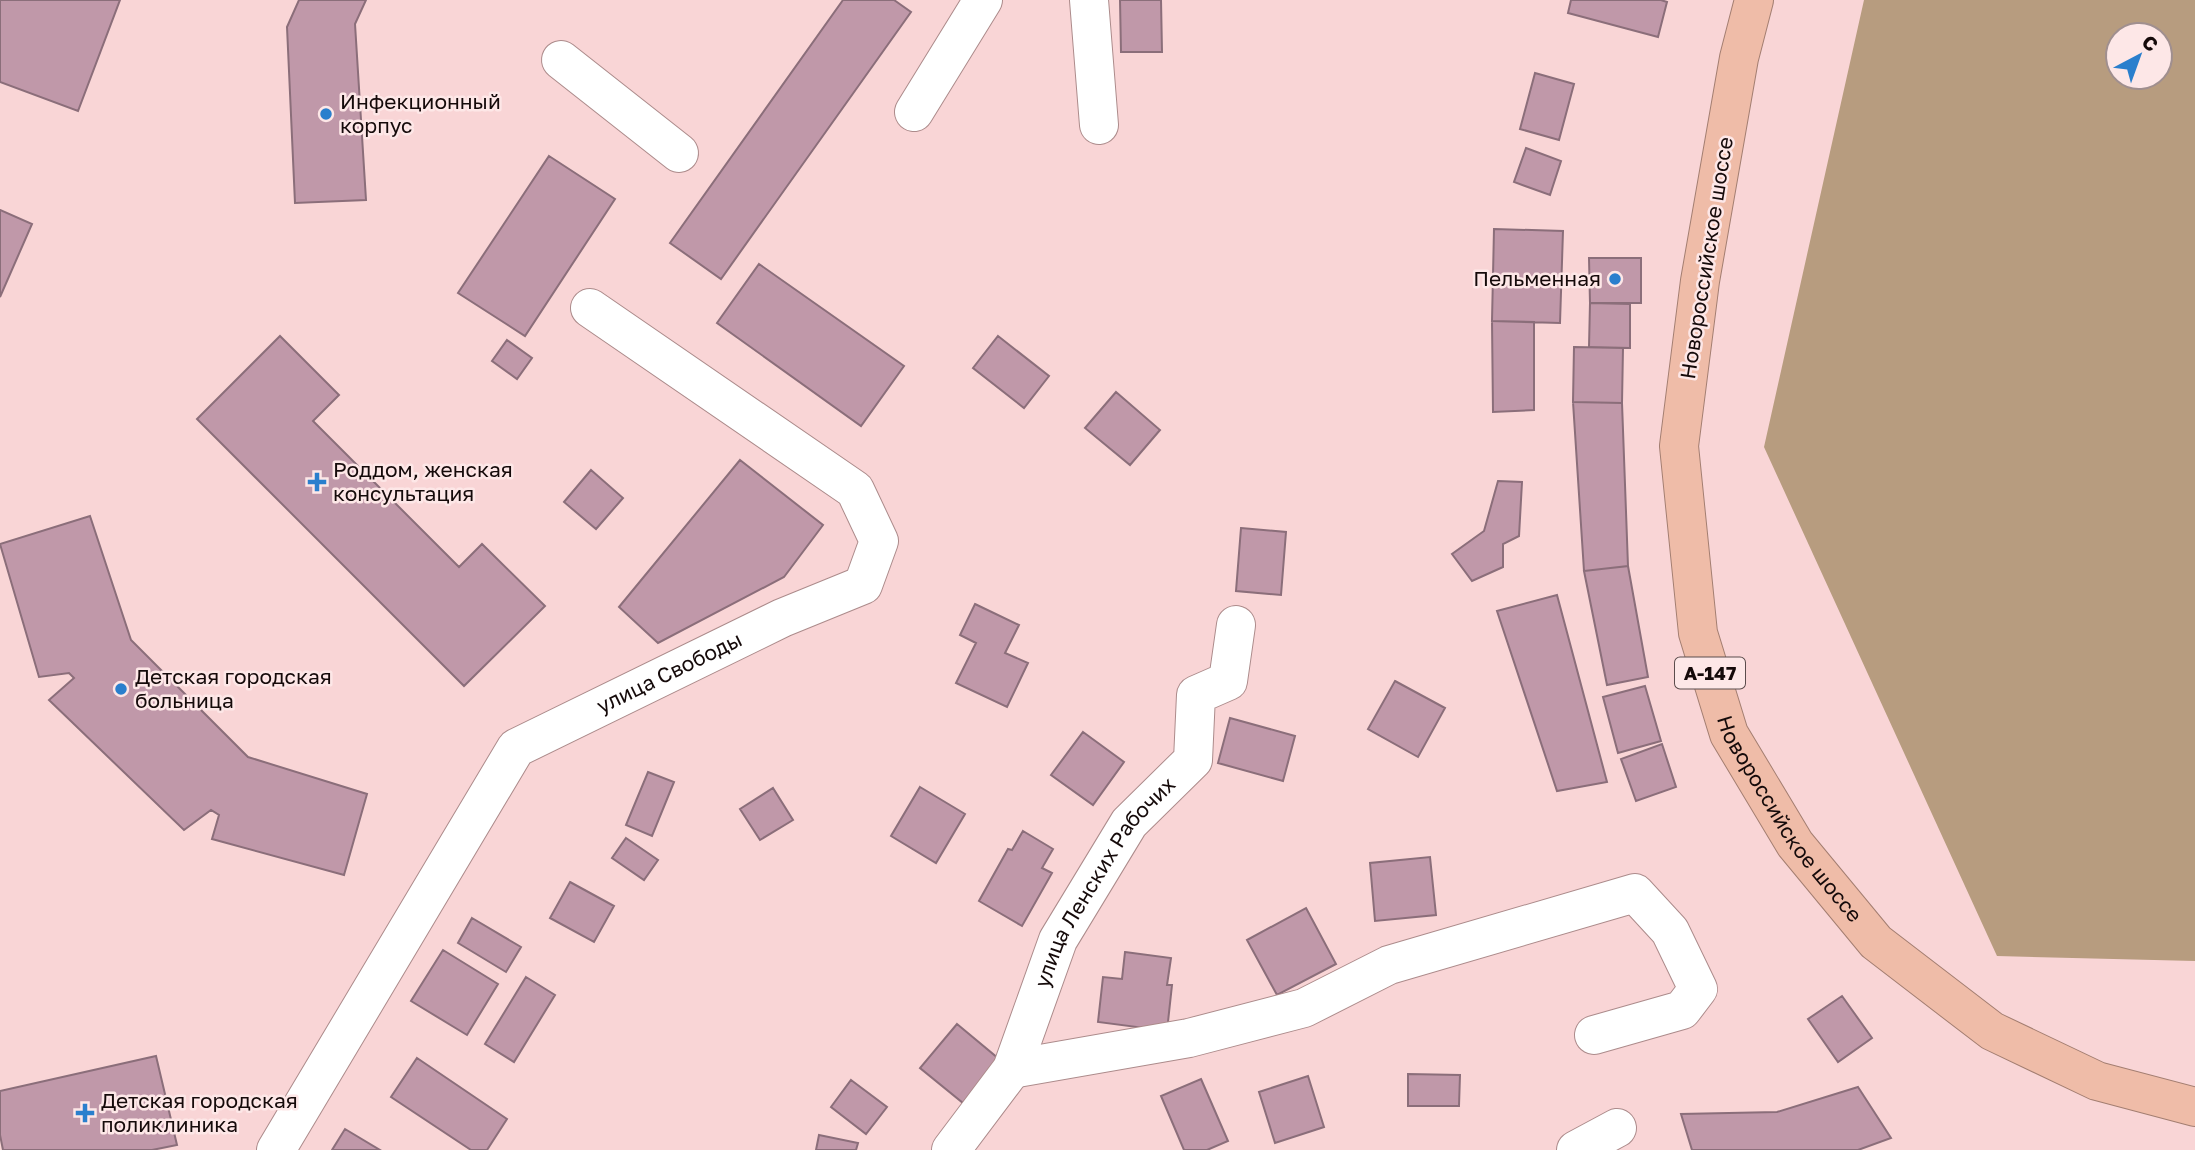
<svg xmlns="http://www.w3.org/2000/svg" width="2195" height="1150" viewBox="0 0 2195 1150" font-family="'Golos Text',sans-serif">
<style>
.forest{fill:#b79c7f;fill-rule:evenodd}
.building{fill:#c098a9;stroke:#8b6e7a;stroke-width:2}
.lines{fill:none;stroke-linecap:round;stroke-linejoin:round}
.minor-casing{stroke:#ac8b8b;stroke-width:40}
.highway-casing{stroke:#a37e71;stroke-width:40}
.minor{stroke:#fff;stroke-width:38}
.highway{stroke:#efbca8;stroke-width:38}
.poi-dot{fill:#2a7fcd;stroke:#fde7e7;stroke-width:2.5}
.labels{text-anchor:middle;stroke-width:5;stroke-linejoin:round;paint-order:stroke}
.shield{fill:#fde7e7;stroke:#5b4c4c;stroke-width:2}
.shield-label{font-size:19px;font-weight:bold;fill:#150a0a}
.poi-label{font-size:21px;fill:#150a0a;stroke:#fde7e7;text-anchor:start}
.street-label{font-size:21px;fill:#150a0a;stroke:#fde7e7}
</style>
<rect width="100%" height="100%" fill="#f9d5d6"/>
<path class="forest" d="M 1864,0 L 2195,0 L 2195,961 L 1997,956 L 1764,447 ZM 2118,35 L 2160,35 L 2160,77 L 2118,77 Z"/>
<path class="building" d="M 0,0 L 120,0 L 78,111 L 0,82 Z
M 299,0 L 366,0 L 355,24 L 366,200 L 295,203 L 287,27 Z
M 843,0 L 894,0 L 911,12 L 721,279 L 670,243 Z
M 1120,0 L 1161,0 L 1162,52 L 1121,52 Z
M 1571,0 L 1661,0 L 1667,2 L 1658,37 L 1568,13 Z
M 1535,73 L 1574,84 L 1559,140 L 1520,129 Z
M 1526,148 L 1561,161 L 1550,195 L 1514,182 Z
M 549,156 L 615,199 L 525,336 L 458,293 Z
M 0,210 L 32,224 L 0,297 Z
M 1494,229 L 1563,231 L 1560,323 L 1492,321 Z
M 1589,258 L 1641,258 L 1641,303 L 1590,303 Z
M 759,264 L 904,366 L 861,426 L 717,323 Z
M 1590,303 L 1630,304 L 1630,348 L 1589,347 Z
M 1492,321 L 1534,322 L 1534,410 L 1493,412 Z
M 280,336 L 339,395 L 313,421 L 459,567 L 482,544 L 545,606 L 464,686 L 197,419 Z
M 998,336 L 1049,376 L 1024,408 L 973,368 Z
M 507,340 L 532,358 L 517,379 L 492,361 Z
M 1574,347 L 1623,348 L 1622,403 L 1573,402 Z
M 1116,392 L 1160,430 L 1130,465 L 1085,428 Z
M 1573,402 L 1622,403 L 1628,566 L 1584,571 Z
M 740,460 L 823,525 L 784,577 L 658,643 L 619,607 Z
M 591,470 L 623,498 L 596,529 L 564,502 Z
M 1498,481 L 1522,482 L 1519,536 L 1503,544 L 1503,567 L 1472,581 L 1452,554 L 1484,531 Z
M 90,516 L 131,640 L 248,757 L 367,794 L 344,875 L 212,839 L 219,815 L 211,810 L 184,830 L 49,700 L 74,678 L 69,673 L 39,677 L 0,544 Z
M 1241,528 L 1286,532 L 1281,595 L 1236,591 Z
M 1628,566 L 1648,677 L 1607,685 L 1584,571 Z
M 1557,595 L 1607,782 L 1557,791 L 1497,611 Z
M 975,604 L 1019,625 L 1005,653 L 1028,663 L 1007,707 L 956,683 L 976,643 L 960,635 Z
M 1395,681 L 1445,708 L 1418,757 L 1368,729 Z
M 1645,686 L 1661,741 L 1618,753 L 1603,697 Z
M 1230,718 L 1295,736 L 1283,781 L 1218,763 Z
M 1083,732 L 1124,762 L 1093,805 L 1051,775 Z
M 1662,744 L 1676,787 L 1636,801 L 1621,759 Z
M 648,772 L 674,782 L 652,836 L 626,825 Z
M 920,787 L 965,814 L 936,863 L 891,836 Z
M 773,788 L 793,820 L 760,840 L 740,809 Z
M 1023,831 L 1053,849 L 1042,868 L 1052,873 L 1022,926 L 979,901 L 1008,849 L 1012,850 Z
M 626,838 L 658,860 L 644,880 L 612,858 Z
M 1430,857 L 1436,915 L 1375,921 L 1370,863 Z
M 570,882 L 614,906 L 594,942 L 550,918 Z
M 1306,908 L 1336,964 L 1277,995 L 1247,940 Z
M 472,918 L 521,947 L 506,972 L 458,943 Z
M 443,950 L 498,984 L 467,1035 L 411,1001 Z
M 1125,952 L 1171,958 L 1167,985 L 1172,985 L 1167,1031 L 1098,1022 L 1103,977 L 1122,979 Z
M 526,977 L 555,995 L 514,1062 L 485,1044 Z
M 1842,996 L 1872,1038 L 1838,1062 L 1808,1019 Z
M 957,1024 L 999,1059 L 963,1103 L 920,1068 Z
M 156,1056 L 177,1145 L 152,1150 L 3,1150 L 0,1135 L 0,1091 Z
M 417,1058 L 507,1119 L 487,1150 L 471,1150 L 391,1097 Z
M 1408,1074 L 1460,1075 L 1459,1106 L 1408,1106 Z
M 1308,1076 L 1324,1127 L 1275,1143 L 1259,1092 Z
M 1201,1079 L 1228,1141 L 1207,1150 L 1184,1150 L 1161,1096 Z
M 851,1080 L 887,1107 L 866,1134 L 831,1107 Z
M 1858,1087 L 1891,1138 L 1858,1150 L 1692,1150 L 1681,1114 L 1777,1112 Z
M 345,1129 L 380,1150 L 332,1150 Z
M 819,1135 L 858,1143 L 856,1150 L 816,1150 Z"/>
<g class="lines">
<defs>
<g id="minor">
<path d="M 1089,0 L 1099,125"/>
<path d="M 561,60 L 679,153"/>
<path d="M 914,112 L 983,0"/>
<path d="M 1012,1069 L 1189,1038 L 1304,1008 L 1389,965 L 1635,893 L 1670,931 L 1698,989 L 1682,1010 L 1594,1035"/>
<path id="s1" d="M 276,1150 L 516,748 L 782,618 L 863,585 L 879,541 L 855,490 L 590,308"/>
<path id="s2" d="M 951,1150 L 1012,1069 L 1058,940 L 1129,823 L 1193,760 L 1196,695 L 1228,681 L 1236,625"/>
<path d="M 1576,1150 L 1617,1128"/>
</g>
<g id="highway">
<path id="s3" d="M 1754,0 L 1739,58 L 1700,281 L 1679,446 L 1698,633 L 1729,734 L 1795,844 L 1876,942 L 1992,1031 L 2097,1081 L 2195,1107"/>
</g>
</defs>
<use href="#minor" class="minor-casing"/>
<use href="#highway" class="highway-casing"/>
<use href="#minor" class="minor"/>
<use href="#highway" class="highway"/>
</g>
<g class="poi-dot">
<circle cx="326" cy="114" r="7"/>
<circle cx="1615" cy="279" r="7"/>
<path d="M313.5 471.5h7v7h7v7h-7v7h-7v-7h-7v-7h7z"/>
<circle cx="121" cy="689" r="7"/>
<path d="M81.5 1102.5h7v7h7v7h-7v7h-7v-7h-7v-7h7z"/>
</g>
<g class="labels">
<rect class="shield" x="1675" y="657.5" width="70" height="31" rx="5"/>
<g class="shield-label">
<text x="1710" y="680">А-147</text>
</g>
<g class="poi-label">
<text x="340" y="109">Инфекционный<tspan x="340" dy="24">корпус</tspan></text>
<text x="1601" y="286" text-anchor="end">Пельменная</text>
<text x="333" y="477">Роддом, женская<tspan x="333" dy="24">консультация</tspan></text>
<text x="135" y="684">Детская городская<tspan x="135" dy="24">больница</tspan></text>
<text x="101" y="1108">Детская городская<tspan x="101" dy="24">поликлиника</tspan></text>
</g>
<g class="street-label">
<text transform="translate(1707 258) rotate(-81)" y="7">Новороссийское шоссе</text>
<text dy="7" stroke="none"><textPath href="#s1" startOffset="639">улица Свободы</textPath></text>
<text dy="7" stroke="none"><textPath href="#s3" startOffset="850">Новороссийское шоссе</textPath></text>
<text dy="7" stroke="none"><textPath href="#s2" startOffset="312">улица Ленских Рабочих</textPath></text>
</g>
</g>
<g transform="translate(2139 56) rotate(41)"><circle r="33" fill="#fde7e7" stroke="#a08f8f" stroke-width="2"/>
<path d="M0-5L12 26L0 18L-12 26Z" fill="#2a7fcd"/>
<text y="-10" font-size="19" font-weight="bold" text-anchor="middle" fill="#150a0a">С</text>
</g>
</svg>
